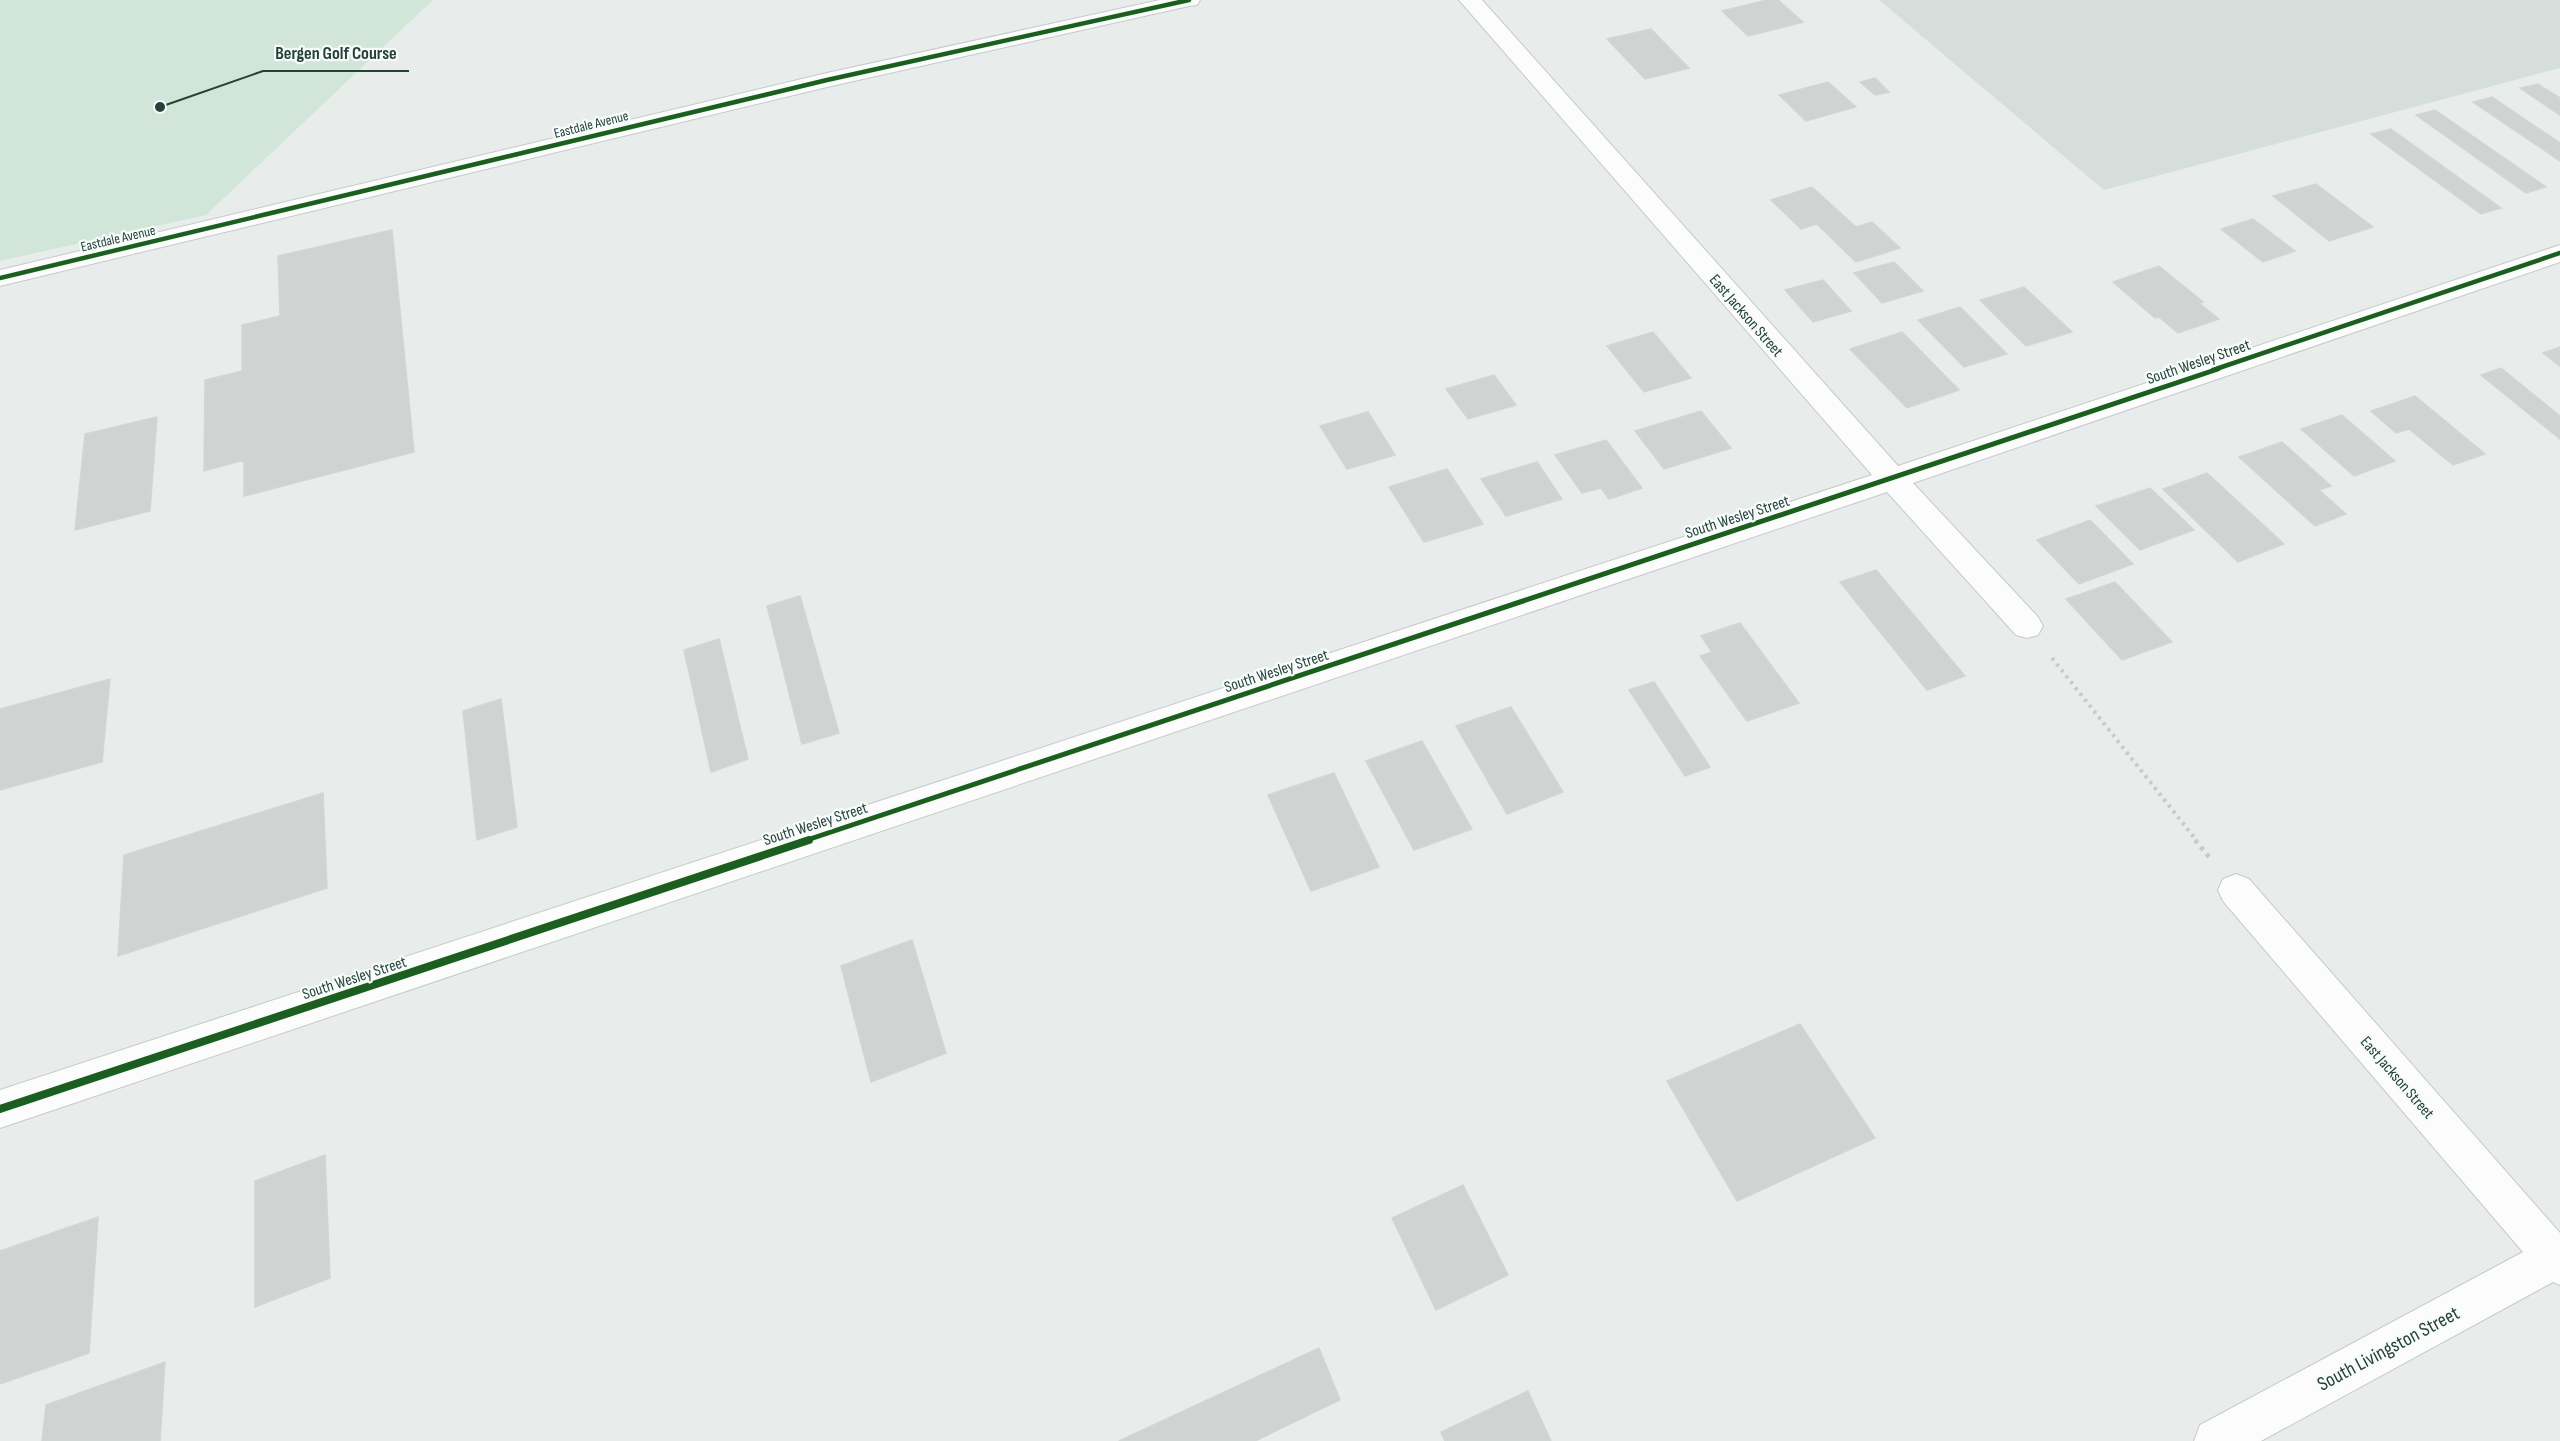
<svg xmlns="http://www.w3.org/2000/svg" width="2560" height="1441" viewBox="0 0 2560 1441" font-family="'Sofia Sans Condensed',sans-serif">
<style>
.built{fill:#d6dedb}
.green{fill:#d1e6d8}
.building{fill:#cfd4d2;stroke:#d1d6d4;stroke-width:1.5}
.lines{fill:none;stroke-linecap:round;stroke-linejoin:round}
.street-casing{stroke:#c5cac8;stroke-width:2}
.path-far1{stroke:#c3ccca;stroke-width:4;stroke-dasharray:3 4.5;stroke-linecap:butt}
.path{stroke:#c3ccca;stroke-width:4.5;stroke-dasharray:4 5;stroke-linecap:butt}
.street{fill:#fcfcfc;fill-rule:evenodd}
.cycleway-far2-casing{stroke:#f7fbf9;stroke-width:8}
.cycleway-far1-casing{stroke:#f7fbf9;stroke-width:9}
.cycleway-casing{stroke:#f7fbf9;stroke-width:11}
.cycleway-far2{stroke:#1b5e20;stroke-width:4.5}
.cycleway-far1{stroke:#1b5e20;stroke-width:5}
.cycleway{stroke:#1b5e20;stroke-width:8}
.labels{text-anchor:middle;stroke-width:4.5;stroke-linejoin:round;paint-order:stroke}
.far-street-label{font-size:14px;fill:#24423a;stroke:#f7fbf9}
.street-label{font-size:16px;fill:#24423a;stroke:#f7fbf9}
.near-street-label{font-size:20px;fill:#24423a;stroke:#f7fbf9}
.leader{fill:none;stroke:#24423a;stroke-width:2}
.callout-dot{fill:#24423a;stroke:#f7fbf9;stroke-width:2}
.callout-label{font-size:18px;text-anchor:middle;font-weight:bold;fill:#24423a;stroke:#f7fbf9;stroke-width:4.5;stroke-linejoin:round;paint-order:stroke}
</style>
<rect width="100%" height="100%" fill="#e8edeb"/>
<path class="built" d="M 1879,0 L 2560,0 L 2560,68 L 2104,190 Z"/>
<path class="green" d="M 0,0 L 433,0 L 206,215 L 0,261 Z"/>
<path class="building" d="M 1767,0 L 1778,0 L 1803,22 L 1748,36 L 1722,11 Z
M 1651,29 L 1689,68 L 1645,79 L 1607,39 Z
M 1875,78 L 1889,92 L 1875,95 L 1860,82 Z
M 1828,82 L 1856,107 L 1806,121 L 1779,95 Z
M 2538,84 L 2560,98 L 2560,115 L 2520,88 Z
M 2492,97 L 2560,143 L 2560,161 L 2473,102 Z
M 2435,110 L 2546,187 L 2526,193 L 2416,115 Z
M 2391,129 L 2501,208 L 2481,214 L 2371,134 Z
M 2316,184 L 2373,227 L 2329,241 L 2273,196 Z
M 1812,187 L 1856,227 L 1872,222 L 1900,248 L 1856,262 L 1817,224 L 1801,229 L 1771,200 Z
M 2253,219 L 2295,251 L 2263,262 L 2221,229 Z
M 392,230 L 414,452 L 244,496 L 244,460 L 204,471 L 205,380 L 242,371 L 242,325 L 280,316 L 278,256 Z
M 1894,262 L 1923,291 L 1882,303 L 1854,273 Z
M 2159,266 L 2203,302 L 2199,303 L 2219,319 L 2178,333 L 2159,317 L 2155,318 L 2113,282 Z
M 1823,280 L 1851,311 L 1813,322 L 1785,290 Z
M 2024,287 L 2072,332 L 2026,346 L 1980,300 Z
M 1960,307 L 2007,354 L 1964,367 L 1918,320 Z
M 1653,332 L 1691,378 L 1644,392 L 1607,346 Z
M 1902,332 L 1959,390 L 1907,408 L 1850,349 Z
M 2560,347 L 2560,366 L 2543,353 Z
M 2501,368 L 2560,416 L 2560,439 L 2481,375 Z
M 1494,375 L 1516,405 L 1468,419 L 1446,389 Z
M 2415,396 L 2485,454 L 2453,465 L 2409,429 L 2396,433 L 2371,411 Z
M 1701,411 L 1731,448 L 1664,469 L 1635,431 Z
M 1368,412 L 1395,455 L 1347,469 L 1320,426 Z
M 2342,415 L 2395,461 L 2354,476 L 2301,429 Z
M 157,417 L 150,511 L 75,530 L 85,434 Z
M 1606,440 L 1642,488 L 1609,499 L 1601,488 L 1582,493 L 1555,455 Z
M 2282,442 L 2331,486 L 2319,490 L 2346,514 L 2315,526 L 2239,457 Z
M 1537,462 L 1562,499 L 1506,516 L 1481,479 Z
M 1447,469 L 1483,524 L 1424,542 L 1389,487 Z
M 2207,473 L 2284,544 L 2238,562 L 2163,489 Z
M 2150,488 L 2194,530 L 2140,550 L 2096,506 Z
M 2090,520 L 2133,564 L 2079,584 L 2037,540 Z
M 1876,570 L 1965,676 L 1927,690 L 1840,582 Z
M 2115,582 L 2172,642 L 2122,660 L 2066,599 Z
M 800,596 L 839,733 L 802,744 L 767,606 Z
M 1740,623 L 1799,703 L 1747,721 L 1700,656 L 1712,652 L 1701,636 Z
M 719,639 L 748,759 L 711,772 L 684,650 Z
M 110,679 L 102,762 L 0,790 L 0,709 Z
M 1654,682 L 1710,767 L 1685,776 L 1629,690 Z
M 501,699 L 517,827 L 477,840 L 463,711 Z
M 1511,707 L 1563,792 L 1507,814 L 1456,726 Z
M 1422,741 L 1472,829 L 1414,850 L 1366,761 Z
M 1334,773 L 1379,867 L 1311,891 L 1268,795 Z
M 323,793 L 327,888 L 118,956 L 124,855 Z
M 912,940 L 946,1053 L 871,1082 L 841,966 Z
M 1800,1024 L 1875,1138 L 1737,1201 L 1667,1081 Z
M 325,1155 L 330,1278 L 255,1307 L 255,1181 Z
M 1463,1185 L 1508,1275 L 1436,1310 L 1392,1218 Z
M 98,1217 L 89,1353 L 0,1384 L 0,1251 Z
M 1319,1348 L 1340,1400 L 1255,1441 L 1119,1441 Z
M 165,1362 L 160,1441 L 42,1441 L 46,1405 Z
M 1528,1391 L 1551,1441 L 1445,1441 L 1441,1432 Z"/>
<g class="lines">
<defs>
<path id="street" d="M 1160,0 L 1200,0 L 1197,5 L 1189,6 L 827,87 L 0,286 L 0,270 L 827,73 Z
M 1459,0 L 1482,0 L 1898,466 L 2560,245 L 2560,262 L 1913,483 L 2038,617 L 2043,626 L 2038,635 L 2027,638 L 2016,635 L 1887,492 L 0,1128 L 0,1090 L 1872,475 Z
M 2236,874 L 2249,879 L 2560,1233 L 2560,1285 L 2553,1282 L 2261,1441 L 2194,1441 L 2200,1425 L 2523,1252 L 2223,901 L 2218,890 L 2223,879 Z"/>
</defs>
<use href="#street" class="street-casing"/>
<path class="path-far1" d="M 2052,658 L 2197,841"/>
<path class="path" d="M 2195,840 L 2209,857"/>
<use href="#street" class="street"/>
<defs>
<path id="cycleway-far2" d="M 0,278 L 827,80 L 1189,0
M 2213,370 L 2560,253"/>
<path id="cycleway-far1" d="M 804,841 L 2218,369"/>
<path id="cycleway" d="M 0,1109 L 809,840"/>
</defs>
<use href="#cycleway-far2" class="cycleway-far2-casing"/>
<use href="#cycleway-far1" class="cycleway-far1-casing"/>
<use href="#cycleway" class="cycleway-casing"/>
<use href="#cycleway-far2" class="cycleway-far2"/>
<use href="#cycleway-far1" class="cycleway-far1"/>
<use href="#cycleway" class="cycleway"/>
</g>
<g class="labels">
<g class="far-street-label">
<text transform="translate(591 124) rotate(-14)" y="5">Eastdale Avenue</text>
<text transform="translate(118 238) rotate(-13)" y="5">Eastdale Avenue</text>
</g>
<g class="street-label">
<text transform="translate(1747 315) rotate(49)" y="6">East Jackson Street</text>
<text transform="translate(2198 361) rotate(-19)" y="6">South Wesley Street</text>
<text transform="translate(1737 516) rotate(-18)" y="6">South Wesley Street</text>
<text transform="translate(1276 670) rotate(-18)" y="6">South Wesley Street</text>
<text transform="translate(815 823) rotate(-18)" y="6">South Wesley Street</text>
<text transform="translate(354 977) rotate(-18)" y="6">South Wesley Street</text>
<text transform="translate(2398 1077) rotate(49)" y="6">East Jackson Street</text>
</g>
<g class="near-street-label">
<text transform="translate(2388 1348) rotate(-28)" y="7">South Livingston Street</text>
</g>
</g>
<path class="leader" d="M160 107L263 71H409"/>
<circle class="callout-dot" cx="160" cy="107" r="6"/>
<g class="callout-label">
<text x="336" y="59">Bergen Golf Course</text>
</g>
</svg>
